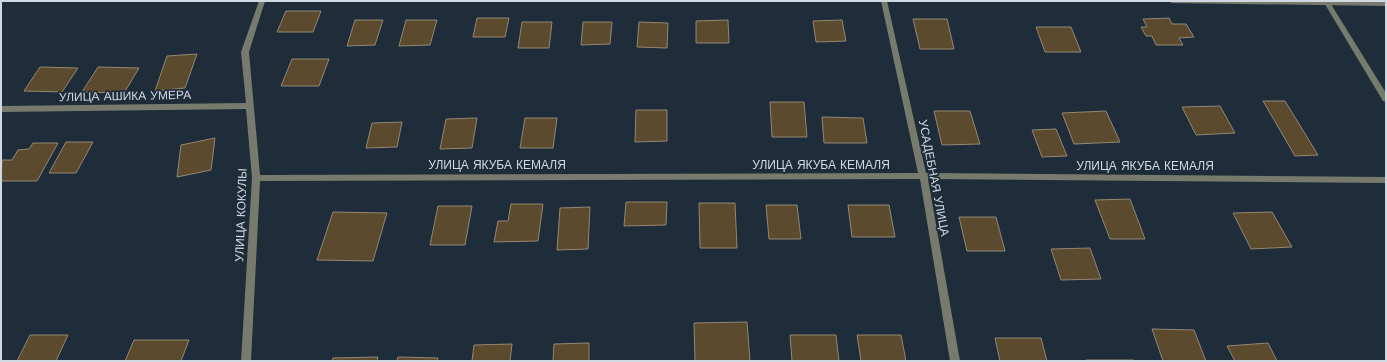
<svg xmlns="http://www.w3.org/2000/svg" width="1387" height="362" viewBox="0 0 1387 362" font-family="'Work Sans',sans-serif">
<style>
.building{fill:#5c4a2f;stroke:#938774}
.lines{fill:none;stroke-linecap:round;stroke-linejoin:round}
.minor{fill:#777b6d;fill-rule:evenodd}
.tertiary{fill:#777b6d;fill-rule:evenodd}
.labels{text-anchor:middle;stroke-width:3.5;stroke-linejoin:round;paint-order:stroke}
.street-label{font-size:12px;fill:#d0d9e2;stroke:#1e2d39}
</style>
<rect width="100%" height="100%" fill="#1e2d39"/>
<path class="building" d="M 286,11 L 321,11 L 313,32 L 277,32 Z
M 477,18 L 509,18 L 505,37 L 473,37 Z
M 1169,18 L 1172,24 L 1186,24 L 1194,37 L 1179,38 L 1183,45 L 1156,45 L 1152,36 L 1146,36 L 1141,27 L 1147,27 L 1143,19 Z
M 913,19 L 947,19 L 954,49 L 920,49 Z
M 355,20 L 383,20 L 375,45 L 347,46 Z
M 406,20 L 437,20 L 430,45 L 399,46 Z
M 728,20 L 729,43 L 696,43 L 696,21 Z
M 842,20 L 846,41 L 816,42 L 813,21 Z
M 522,22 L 552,22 L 549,48 L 518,48 Z
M 583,22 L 612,22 L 610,44 L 581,45 Z
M 639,22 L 668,23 L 667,48 L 637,47 Z
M 1036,27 L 1071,27 L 1081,52 L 1045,52 Z
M 197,54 L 185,88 L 155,91 L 167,56 Z
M 292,59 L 329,59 L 319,86 L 281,86 Z
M 40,67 L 78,68 L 62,92 L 24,91 Z
M 98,67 L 139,68 L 124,93 L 82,92 Z
M 1263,101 L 1285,101 L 1318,155 L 1295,156 Z
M 770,102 L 804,102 L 807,137 L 772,137 Z
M 1220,106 L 1235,133 L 1196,135 L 1182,107 Z
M 636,110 L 667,110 L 667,141 L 635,142 Z
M 934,111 L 970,111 L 980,144 L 942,145 Z
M 1106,111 L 1120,142 L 1074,144 L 1062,113 Z
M 822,117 L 863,118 L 867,143 L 824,143 Z
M 477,118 L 472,148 L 440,149 L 446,119 Z
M 525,118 L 557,118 L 553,148 L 520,148 Z
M 402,122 L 397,147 L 366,148 L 372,123 Z
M 1056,129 L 1067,156 L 1042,157 L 1032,130 Z
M 215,138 L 211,170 L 177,177 L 181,145 Z
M 66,142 L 93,142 L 76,173 L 49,173 Z
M 33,143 L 58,143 L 37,181 L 1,181 L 2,160 L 12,160 L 18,150 L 29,149 Z
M 1130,199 L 1145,239 L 1110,239 L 1095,200 Z
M 626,202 L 667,202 L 666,225 L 624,226 Z
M 699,203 L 735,203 L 737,248 L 700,248 Z
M 511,204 L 543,204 L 538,241 L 494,242 L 498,221 L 508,221 Z
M 766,205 L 797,205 L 801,239 L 769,239 Z
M 848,205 L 889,205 L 895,237 L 852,237 Z
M 438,206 L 472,206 L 465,245 L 430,245 Z
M 590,207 L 588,249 L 557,250 L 560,208 Z
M 333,212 L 387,213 L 373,261 L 317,260 Z
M 1272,212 L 1292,247 L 1251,249 L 1233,213 Z
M 959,217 L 996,217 L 1005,251 L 967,251 Z
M 1090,248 L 1101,279 L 1061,280 L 1051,249 Z
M 747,322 L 750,361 L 695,361 L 694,323 Z
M 1152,329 L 1194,330 L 1206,361 L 1163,361 Z
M 30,335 L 68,335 L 56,361 L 17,361 Z
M 790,335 L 836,335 L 839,361 L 792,361 Z
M 857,335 L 901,335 L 906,361 L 861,361 Z
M 995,338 L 1041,338 L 1047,361 L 1000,361 Z
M 134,340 L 189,340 L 181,361 L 125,361 Z
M 589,343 L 589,361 L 553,361 L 554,344 Z
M 1268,343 L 1277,361 L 1235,361 L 1227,346 Z
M 512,344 L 510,361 L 472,361 L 474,345 Z
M 378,357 L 377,361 L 332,361 L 333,358 Z
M 398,357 L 438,358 L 437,361 L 397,361 Z
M 1086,360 L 1134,360 L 1134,361 L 1086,361 Z"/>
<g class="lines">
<path class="minor" d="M 259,1 L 265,1 L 249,52 L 260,175 L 918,173 L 881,1 L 887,1 L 926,173 L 1386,177 L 1386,183 L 928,179 L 960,361 L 950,361 L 920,179 L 260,181 L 251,361 L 241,361 L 252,178 L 246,109 L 1,112 L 1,106 L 246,103 L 241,52 Z
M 1169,1 L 1386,2 L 1386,6 L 1172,3 Z"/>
<path class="tertiary" d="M 1323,1 L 1329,1 L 1386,93 L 1386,102 L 1383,101 Z"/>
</g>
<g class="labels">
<g class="street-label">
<text transform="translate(125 96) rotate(-1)" y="4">УЛИЦА АШИКА УМЕРА</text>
<text x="497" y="169">УЛИЦА ЯКУБА КЕМАЛЯ</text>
<text x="821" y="169">УЛИЦА ЯКУБА КЕМАЛЯ</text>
<text x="1145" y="170">УЛИЦА ЯКУБА КЕМАЛЯ</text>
<text transform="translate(934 178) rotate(79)" y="4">УСАДЕБНАЯ УЛИЦА</text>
<text transform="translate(241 215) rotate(-88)" y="4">УЛИЦА КОКУЛЫ</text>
</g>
</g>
<rect width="1387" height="362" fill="none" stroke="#d0d9e2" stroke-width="4"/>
</svg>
